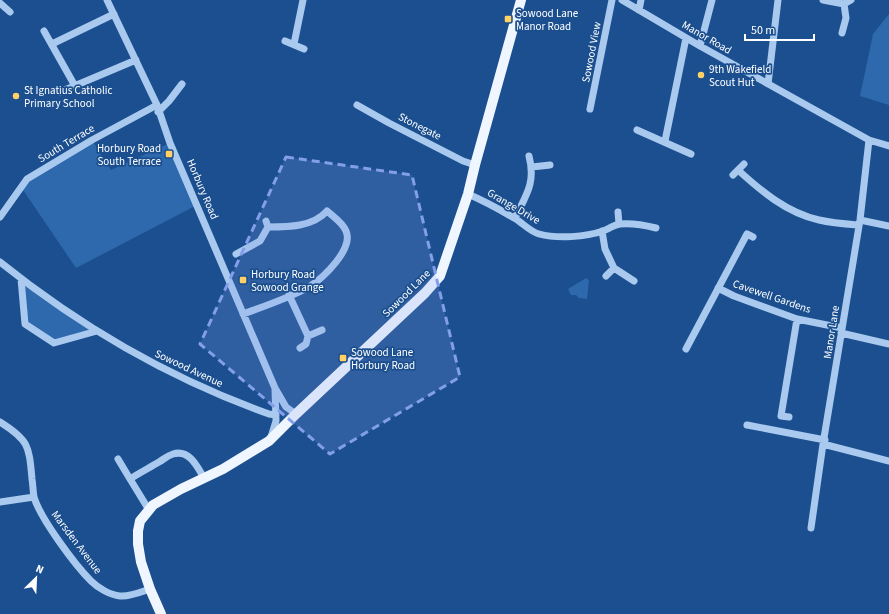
<svg xmlns="http://www.w3.org/2000/svg" width="889" height="614" viewBox="0 0 889 614" font-family="'Source Sans 3',sans-serif">
<style>
.green{fill:#2e69ad}
.lines{fill:none;stroke-linecap:round;stroke-linejoin:round}
.minor{stroke:#a9c9ee;stroke-width:7}
.major{stroke:#f0f6ff;stroke-width:10}
.marked{fill:#839eea;fill-opacity:0.2;stroke:#839eea;stroke-width:3;stroke-dasharray:8 5;stroke-linejoin:round}
.poi-dot{fill:#ffd166;stroke:#1b4f8f;stroke-width:1.5}
.labels{text-anchor:middle;stroke-width:3.5;stroke-linejoin:round;paint-order:stroke}
.poi-label{font-size:11px;fill:#fff;stroke:#1b4f8f;text-anchor:start}
.street-label{font-size:11px;fill:#fff;stroke:#1b4f8f}
</style>
<rect width="100%" height="100%" fill="#1b4f8f"/>
<path class="green" d="M 889,14 L 889,105 L 860,96 L 873,34 Z
M 92,140 L 111,170 L 170,143 L 197,205 L 76,268 L 21,187 Z
M 586,278 L 589,280 L 587,299 L 579,298 L 576,295 L 571,295 L 568,289 Z
M 21,279 L 97,331 L 54,343 L 25,324 Z"/>
<g class="lines">
<path class="minor" d="M 107,0 L 157,105 L 170,143 L 275,388 L 286,407 L 296,414
M 622,0 L 700,46 L 869,140 L 889,146
M 823,0 L 844,4 L 851,0
M 0,3 L 10,12
M 639,10 L 641,0
M 44,31 L 75,86
M 842,33 L 846,18 L 844,4
M 285,41 L 304,49
M 52,44 L 114,14
M 294,44 L 303,0
M 700,46 L 712,0
M 768,84 L 778,0
M 60,92 L 136,60
M 357,105 L 389,123 L 463,161 L 475,165
M 590,109 L 612,0
M 158,112 L 169,101 L 182,84
M 637,130 L 691,154
M 665,141 L 686,38
M 532,167 L 550,165
M 738,170 C 761,191 787,213 819,220 C 832,223 846,224 859,225
M 733,175 L 744,164
M 468,194 C 484,201 499,209 514,218 C 523,223 529,231 539,234 C 557,239 586,237 603,231 C 608,229 614,225 620,224 C 632,223 644,225 656,228
M 618,212 L 619,224
M 0,217 L 27,179 L 92,140 L 157,105
M 515,218 C 526,195 536,183 529,156
M 860,220 L 889,226
M 602,231 L 605,249 L 614,268 L 634,281
M 236,254 L 260,241 L 268,227 L 266,221
M 0,262 C 81,327 171,379 269,414 L 276,415
M 606,276 L 614,268
M 21,279 L 25,324 L 54,343 L 97,331
M 718,288 L 734,296 L 797,319 L 842,328
M 289,295 L 308,336 L 322,330
M 243,314 C 265,306 289,298 309,287 C 323,278 354,249 346,231 C 343,223 334,217 327,211 C 313,227 288,227 268,227
M 841,333 L 889,344
M 300,348 L 306,344 L 308,336
M 686,349 L 747,234 L 753,237
M 789,417 L 781,416 L 797,319
M 0,422 C 29,440 29,446 32,479 C 33,485 33,492 34,497 C 40,518 75,565 91,581 C 98,588 110,595 120,596 C 130,597 141,592 150,589
M 747,425 L 825,440
M 271,437 L 276,421 L 275,390
M 823,444 L 889,461
M 118,459 L 130,479
M 0,502 L 34,497
M 149,510 L 130,479 C 139,473 149,468 159,462 C 164,459 167,456 173,454 C 189,449 197,466 204,478
M 811,528 L 823,444 L 860,220 L 869,140"/>
<path class="major" d="M 161,614 L 150,589 L 141,562 L 138,544 L 138,531 L 140,521 L 153,505 L 181,489 L 223,469 L 269,441 L 296,414 L 425,293 L 440,276 L 468,194 L 475,165 L 521,0"/>
</g>
<path class="marked" d="M 286,157 L 412,175 L 460,377 L 330,454 L 200,344 Z"/>
<g class="poi-dot">
<rect x="504" y="15" width="8" height="8" rx="2"/>
<circle cx="701" cy="75" r="4"/>
<circle cx="16" cy="96" r="4"/>
<rect x="165" y="150" width="8" height="8" rx="2"/>
<rect x="239" y="276" width="8" height="8" rx="2"/>
<rect x="339" y="354" width="8" height="8" rx="2"/>
</g>
<g class="labels">
<g class="poi-label">
<text x="516" y="17">Sowood Lane<tspan x="516" dy="13">Manor Road</tspan></text>
<text x="709" y="73">9th Wakefield<tspan x="709" dy="13">Scout Hut</tspan></text>
<text x="24" y="94">St Ignatius Catholic<tspan x="24" dy="13">Primary School</tspan></text>
<text x="161" y="152" text-anchor="end">Horbury Road<tspan x="161" dy="13">South Terrace</tspan></text>
<text x="251" y="278">Horbury Road<tspan x="251" dy="13">Sowood Grange</tspan></text>
<text x="351" y="356">Sowood Lane<tspan x="351" dy="13">Horbury Road</tspan></text>
</g>
<g class="street-label">
<text transform="translate(707 37) rotate(30)" y="4">Manor Road</text>
<text transform="translate(591 52) rotate(-79)" y="4">Sowood View</text>
<text transform="translate(420 126) rotate(27)" y="4">Stonegate</text>
<text transform="translate(66 143) rotate(-31)" y="4">South Terrace</text>
<text transform="translate(203 189) rotate(67)" y="4">Horbury Road</text>
<text transform="translate(514 206) rotate(30)" y="4">Grange Drive</text>
<text transform="translate(406 293) rotate(-45)" y="4">Sowood Lane</text>
<text transform="translate(772 296) rotate(19)" y="4">Cavewell Gardens</text>
<text transform="translate(831 332) rotate(-81)" y="4">Manor Lane</text>
<text transform="translate(189 368) rotate(25)" y="4">Sowood Avenue</text>
<text transform="translate(77 542) rotate(53)" y="4">Marsden Avenue</text>
</g>
</g>
<g transform="translate(36 578) rotate(24)" stroke="#1b4f8f" stroke-width="3" paint-order="stroke">
<path d="M0-3L7 15L0 10L-7 15Z" fill="#ffffff"/>
<text y="-6" font-size="11" font-weight="bold" text-anchor="middle" fill="#ffffff">N</text>
</g>
<path d="M745 34v6h69v-6" fill="none" stroke="#ffffff" stroke-width="2"/>
<text x="751" y="34" font-size="12" fill="#ffffff" stroke="#1b4f8f" stroke-width="3" paint-order="stroke">50 m</text>
</svg>
